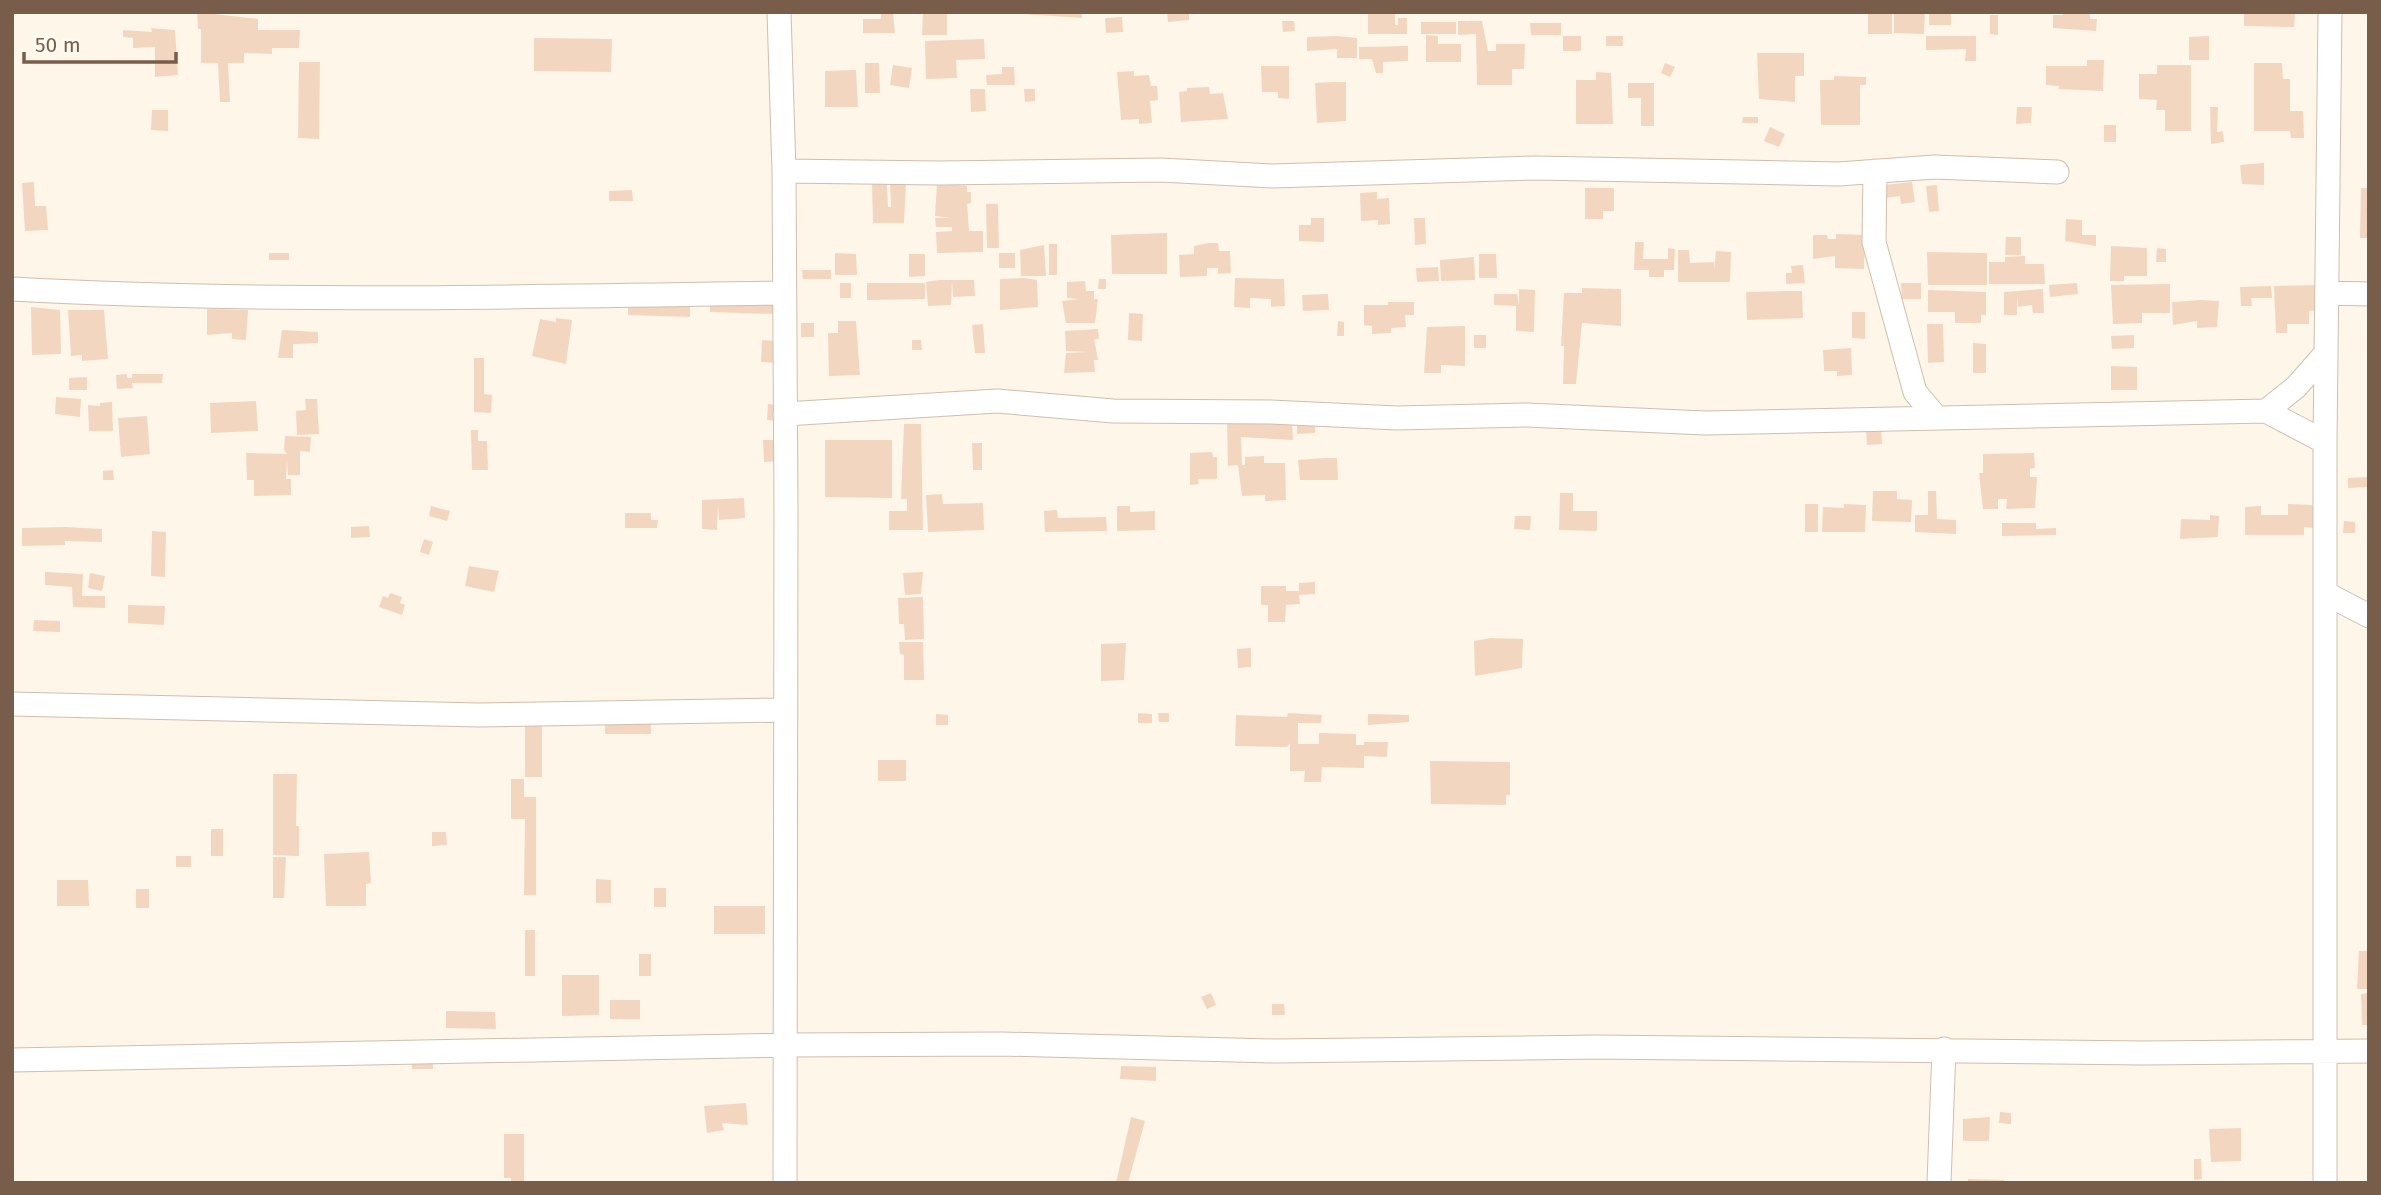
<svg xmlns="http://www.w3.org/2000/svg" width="2381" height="1195" viewBox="0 0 2381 1195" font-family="'Fira Sans',sans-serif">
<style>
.building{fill:#f3d6c0}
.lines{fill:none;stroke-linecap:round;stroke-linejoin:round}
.minor-casing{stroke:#d0beae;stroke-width:25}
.minor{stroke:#fff;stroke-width:23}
</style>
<rect width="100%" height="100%" fill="#fdf6e9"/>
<path class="building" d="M 197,12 L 258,19 L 258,30 L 300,30 L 299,48 L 272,48 L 272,54 L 244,53 L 244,63 L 228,63 L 230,102 L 220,102 L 218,63 L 201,63 L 201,29 L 198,29 Z
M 881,12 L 893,12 L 895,33 L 863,33 L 863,19 L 881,19 Z
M 923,12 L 947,12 L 947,35 L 922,35 Z
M 995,12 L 1082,12 L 1082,18 Z
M 1167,12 L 1189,12 L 1189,20 L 1168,22 Z
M 1368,12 L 1395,12 L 1395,25 L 1398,25 L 1398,18 L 1407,18 L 1407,34 L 1368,34 Z
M 1868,12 L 1892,12 L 1892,34 L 1868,34 Z
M 1894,12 L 1925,12 L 1924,34 L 1894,33 Z
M 1929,12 L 1951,12 L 1951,25 L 1929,25 Z
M 2063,12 L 2090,13 L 2090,19 L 2097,19 L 2096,31 L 2053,28 L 2053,15 L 2063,15 Z
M 2244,12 L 2295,12 L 2294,27 L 2244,26 Z
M 1990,15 L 1998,15 L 1998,35 L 1990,34 Z
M 1122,17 L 1123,32 L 1106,33 L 1105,18 Z
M 1282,21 L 1294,21 L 1295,31 L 1283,32 Z
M 1458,21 L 1482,21 L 1488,51 L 1496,51 L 1496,44 L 1525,44 L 1524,69 L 1512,69 L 1512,85 L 1477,85 L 1476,34 L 1458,35 Z
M 1421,22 L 1456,22 L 1456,34 L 1421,34 Z
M 1530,23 L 1561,23 L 1561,35 L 1531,35 Z
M 151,28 L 175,30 L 178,75 L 155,77 L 155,47 L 133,48 L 133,38 L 123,37 L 123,30 L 152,32 Z
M 1426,35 L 1438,36 L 1438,44 L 1461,44 L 1461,62 L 1426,62 Z
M 1337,36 L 1357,38 L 1357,58 L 1337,58 L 1337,49 L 1307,51 L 1307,37 Z
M 1563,36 L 1581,36 L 1581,51 L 1563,51 Z
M 1606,36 L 1623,36 L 1623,46 L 1606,46 Z
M 1926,36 L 1976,36 L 1976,61 L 1965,61 L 1966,49 L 1926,50 Z
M 2209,36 L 2209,60 L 2189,60 L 2189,37 Z
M 534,38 L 612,39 L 611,72 L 534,71 Z
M 984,39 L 985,59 L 956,60 L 957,78 L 926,79 L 925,41 Z
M 1408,46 L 1408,61 L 1383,62 L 1383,73 L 1376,73 L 1372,59 L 1359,59 L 1359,47 Z
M 1757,53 L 1804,53 L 1804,76 L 1795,76 L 1795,102 L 1759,99 Z
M 2087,60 L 2104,60 L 2103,91 L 2058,89 L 2059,86 L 2046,85 L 2046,66 L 2087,66 Z
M 299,62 L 320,62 L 319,139 L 298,138 Z
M 865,63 L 879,63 L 880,93 L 865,93 Z
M 1665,63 L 1675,67 L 1670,77 L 1661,73 Z
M 2254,63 L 2282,63 L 2283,79 L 2290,79 L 2290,111 L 2303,111 L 2304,138 L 2291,138 L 2290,131 L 2254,131 Z
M 893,65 L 912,68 L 909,88 L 890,85 Z
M 2157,65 L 2191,65 L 2191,131 L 2165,131 L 2165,110 L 2156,110 L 2157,100 L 2139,99 L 2139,74 L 2157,74 Z
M 1261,66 L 1289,66 L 1289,99 L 1278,98 L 1278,92 L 1262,92 Z
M 1002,67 L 1014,67 L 1015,85 L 987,85 L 986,75 L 1002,74 Z
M 856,70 L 858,107 L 825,107 L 825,71 Z
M 1134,71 L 1134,76 L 1149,75 L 1151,86 L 1157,86 L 1158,100 L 1150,101 L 1152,123 L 1139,124 L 1139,119 L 1121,120 L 1117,72 Z
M 1596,72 L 1611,73 L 1613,124 L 1576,124 L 1576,80 L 1596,80 Z
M 1834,76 L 1866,77 L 1866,85 L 1860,85 L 1860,125 L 1821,125 L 1820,80 L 1834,80 Z
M 1333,82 L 1346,82 L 1346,121 L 1317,123 L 1315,83 Z
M 1628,83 L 1654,83 L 1654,126 L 1641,126 L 1641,98 L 1628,98 Z
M 1209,87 L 1210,94 L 1223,93 L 1228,119 L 1181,122 L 1179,92 L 1187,91 L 1187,88 Z
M 970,89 L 985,89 L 986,111 L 971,112 Z
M 1024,89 L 1035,89 L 1035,101 L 1025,102 Z
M 2017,107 L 2032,107 L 2031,123 L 2016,124 Z
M 2210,107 L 2218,107 L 2217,132 L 2223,131 L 2224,142 L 2211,144 Z
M 152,110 L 168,110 L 168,131 L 151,130 Z
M 1743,117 L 1758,117 L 1758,123 L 1742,123 Z
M 2104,125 L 2116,125 L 2116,142 L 2104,142 Z
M 1770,127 L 1785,134 L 1779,147 L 1764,141 Z
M 2264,163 L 2264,185 L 2242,184 L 2240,165 Z
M 34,182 L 35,206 L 46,206 L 48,230 L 25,231 L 22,183 Z
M 1912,182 L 1915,202 L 1901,204 L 1900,196 L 1885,198 L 1884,185 Z
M 890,183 L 906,183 L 904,223 L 873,223 L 872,184 L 887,184 L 888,207 L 891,207 Z
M 937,183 L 967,186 L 967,192 L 971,192 L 971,203 L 967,204 L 969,231 L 983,231 L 983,252 L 937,253 L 936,232 L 952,231 L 952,227 L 936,227 L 935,218 L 950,218 L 935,216 Z
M 1937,185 L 1939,211 L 1929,212 L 1926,186 Z
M 1585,188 L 1614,188 L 1614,211 L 1603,211 L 1603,219 L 1585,219 Z
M 2361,188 L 2369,188 L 2369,238 L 2360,238 Z
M 632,190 L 633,201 L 609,201 L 609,191 Z
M 1377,192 L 1377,199 L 1389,198 L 1390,224 L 1378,225 L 1378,220 L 1361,221 L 1360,193 Z
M 986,204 L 998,204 L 999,248 L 987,248 Z
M 1311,218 L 1324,218 L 1324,242 L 1299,241 L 1299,225 L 1311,225 Z
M 1414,218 L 1425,218 L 1426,244 L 1415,245 Z
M 2066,219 L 2082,220 L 2082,235 L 2096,235 L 2096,246 L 2065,241 Z
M 1167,233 L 1167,274 L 1112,274 L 1111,235 Z
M 1836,234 L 1865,235 L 1864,269 L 1835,268 L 1835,256 L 1813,259 L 1813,235 L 1827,235 L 1828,239 L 1836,239 Z
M 2006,237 L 2021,237 L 2021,255 L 2005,255 Z
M 1635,242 L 1644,242 L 1643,259 L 1668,259 L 1668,248 L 1675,249 L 1674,270 L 1664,270 L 1664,277 L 1649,277 L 1649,270 L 1634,270 Z
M 1209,243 L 1218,243 L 1219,251 L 1230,251 L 1231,273 L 1218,274 L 1218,268 L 1207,268 L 1207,276 L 1180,277 L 1179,255 L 1194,254 L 1194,246 Z
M 1049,244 L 1057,244 L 1057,275 L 1049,275 Z
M 1044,245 L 1046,276 L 1021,276 L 1020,250 Z
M 2111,246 L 2147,248 L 2147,276 L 2124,276 L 2124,281 L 2110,281 Z
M 2157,248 L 2166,249 L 2166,262 L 2156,262 Z
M 1678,250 L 1689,250 L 1690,263 L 1714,262 L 1714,270 L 1716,251 L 1731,252 L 1730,282 L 1678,282 Z
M 1927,252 L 1987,253 L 1987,285 L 1928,285 Z
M 269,253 L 289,253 L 289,260 L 269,260 Z
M 835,253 L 856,254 L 857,275 L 835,275 Z
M 999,253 L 1015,253 L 1015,268 L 999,268 Z
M 909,254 L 925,254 L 925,276 L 909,277 Z
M 1479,254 L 1496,254 L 1497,278 L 1479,278 Z
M 2025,256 L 2025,264 L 2044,264 L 2045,284 L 1989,284 L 1989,262 L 2005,262 L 2005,257 Z
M 1474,257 L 1475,280 L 1441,281 L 1440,260 Z
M 1803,265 L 1805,283 L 1786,284 L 1786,273 L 1792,273 L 1791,266 Z
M 1438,267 L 1439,281 L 1417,282 L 1416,268 Z
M 802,270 L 831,270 L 831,279 L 803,279 Z
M 1024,278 L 1037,280 L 1038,307 L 1000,310 L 1000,279 Z
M 1235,278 L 1284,279 L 1285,306 L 1271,307 L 1271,299 L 1250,298 L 1250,308 L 1234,307 Z
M 1099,279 L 1106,279 L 1106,289 L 1098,289 Z
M 939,280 L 974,280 L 975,296 L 953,297 L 952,281 L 951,305 L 928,306 L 926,282 Z
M 1085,281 L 1086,291 L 1094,291 L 1094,299 L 1098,299 L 1095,323 L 1066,323 L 1062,301 L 1079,299 L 1067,298 L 1067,282 Z
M 840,283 L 851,283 L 851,298 L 840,298 Z
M 867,283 L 925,283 L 925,299 L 867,300 Z
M 1901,283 L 1921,283 L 1921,299 L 1902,299 Z
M 2077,283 L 2078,294 L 2050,297 L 2049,285 Z
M 2170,284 L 2170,313 L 2142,313 L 2142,323 L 2113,324 L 2111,285 Z
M 2318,285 L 2319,310 L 2309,311 L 2309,324 L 2287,324 L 2287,333 L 2276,333 L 2274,286 Z
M 2271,286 L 2272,298 L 2251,298 L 2252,306 L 2241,306 L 2240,287 Z
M 1582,288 L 1621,289 L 1621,326 L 1582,323 L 1576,384 L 1563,384 L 1564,346 L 1561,346 L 1564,293 L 1582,293 Z
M 1519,289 L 1535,290 L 1534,332 L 1516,331 L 1516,306 L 1494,305 L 1494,294 L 1517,294 L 1519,306 Z
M 2043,289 L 2044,313 L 2033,313 L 2032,305 L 2018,307 L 2017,295 L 2017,315 L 2004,315 L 2004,292 Z
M 1928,290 L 1986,292 L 1986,315 L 1981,315 L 1981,323 L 1955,323 L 1955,312 L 1928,312 Z
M 1788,291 L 1802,291 L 1803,318 L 1747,320 L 1746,292 Z
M 1328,294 L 1329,310 L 1303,311 L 1302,295 Z
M 628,296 L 690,298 L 690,317 L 628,315 Z
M 710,298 L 776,300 L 776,314 L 710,312 Z
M 2200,300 L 2219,301 L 2217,327 L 2197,328 L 2197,321 L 2173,325 L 2172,302 Z
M 1388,302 L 1414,302 L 1414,315 L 1405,315 L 1406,327 L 1391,328 L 1391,333 L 1372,334 L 1372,326 L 1364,325 L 1364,305 L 1388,305 Z
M 31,307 L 60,310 L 61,354 L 32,355 Z
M 207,309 L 248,310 L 246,340 L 232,339 L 232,333 L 207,335 Z
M 68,310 L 104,310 L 108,359 L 82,361 L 82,355 L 71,356 Z
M 1852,312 L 1865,312 L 1865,339 L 1852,338 Z
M 1129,313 L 1143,314 L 1142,341 L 1128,340 Z
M 556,318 L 572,320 L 566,364 L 532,356 L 540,319 L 556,322 Z
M 838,321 L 856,321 L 860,375 L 829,376 L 828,333 L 838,333 Z
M 1338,321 L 1344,322 L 1344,336 L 1337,336 Z
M 801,323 L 814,323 L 814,337 L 801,337 Z
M 983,324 L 985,353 L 975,353 L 972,325 Z
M 1927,324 L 1943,324 L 1944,362 L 1928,363 Z
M 1465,326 L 1465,366 L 1441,365 L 1441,373 L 1424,373 L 1427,327 Z
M 1098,329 L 1099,339 L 1094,339 L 1098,360 L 1094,360 L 1095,372 L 1064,373 L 1066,353 L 1090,352 L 1066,351 L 1065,331 Z
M 282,330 L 318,332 L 318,343 L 293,344 L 293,358 L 278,358 Z
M 1474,335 L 1486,335 L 1486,348 L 1474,348 Z
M 2134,335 L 2134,348 L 2112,349 L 2111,336 Z
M 762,340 L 778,341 L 777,363 L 761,362 Z
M 912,340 L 921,340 L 922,350 L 912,350 Z
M 1973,343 L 1986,344 L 1986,373 L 1973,373 Z
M 1851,348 L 1852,375 L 1837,376 L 1837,371 L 1824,371 L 1823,350 Z
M 474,358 L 484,358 L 484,394 L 492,395 L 491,413 L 474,412 Z
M 2111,366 L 2137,367 L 2137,390 L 2111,390 Z
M 127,374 L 127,378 L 132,378 L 132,374 L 163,374 L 162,383 L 132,383 L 133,388 L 117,389 L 116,375 Z
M 87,377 L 87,390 L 69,390 L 69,378 Z
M 56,397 L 81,399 L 80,417 L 55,414 Z
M 305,399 L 317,399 L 319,434 L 297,435 L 296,411 L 306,410 Z
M 256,401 L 258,431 L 211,433 L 210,403 Z
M 112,402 L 113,431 L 89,431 L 88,405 L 100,406 L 101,420 L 100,406 L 100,403 Z
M 768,404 L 778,405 L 778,421 L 767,420 Z
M 147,416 L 150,454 L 121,457 L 118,418 Z
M 1315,420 L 1315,433 L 1297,434 L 1297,421 Z
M 1292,421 L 1293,440 L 1241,437 L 1242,465 L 1245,465 L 1245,457 L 1264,456 L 1264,463 L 1285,463 L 1286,500 L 1265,501 L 1265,495 L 1242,496 L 1238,465 L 1228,466 L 1227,422 Z
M 904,424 L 921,424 L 923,530 L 889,530 L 889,511 L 907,511 L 907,499 L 901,499 Z
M 1881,427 L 1882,444 L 1867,445 L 1866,428 Z
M 471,430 L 478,430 L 478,441 L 487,441 L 488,470 L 472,470 Z
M 285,436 L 311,437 L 310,452 L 300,451 L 300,475 L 288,475 L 287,461 L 286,479 L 291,479 L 291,495 L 254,496 L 254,480 L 247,480 L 246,453 L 287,454 L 284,450 Z
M 763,440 L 776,440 L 777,461 L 764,462 Z
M 825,440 L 892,440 L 892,498 L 825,497 Z
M 972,443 L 982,443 L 982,470 L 973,470 Z
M 1212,452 L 1213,457 L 1217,457 L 1217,479 L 1198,479 L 1199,484 L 1190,485 L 1190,453 Z
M 2034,453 L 2035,468 L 2030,469 L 2030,477 L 2037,477 L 2035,508 L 2006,509 L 2007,499 L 1998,499 L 1998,509 L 1983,509 L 1979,473 L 1983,473 L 1983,454 Z
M 1324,458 L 1337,458 L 1338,480 L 1300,480 L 1298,460 Z
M 113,470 L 114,480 L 103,480 L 103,471 Z
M 2369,477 L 2369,487 L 2348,488 L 2348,478 Z
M 1873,491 L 1897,491 L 1897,499 L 1912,500 L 1911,522 L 1872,521 Z
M 1928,491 L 1936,491 L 1937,519 L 1956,520 L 1956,534 L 1915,532 L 1915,515 L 1928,515 Z
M 1560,493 L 1573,493 L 1573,511 L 1597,511 L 1597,531 L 1559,530 Z
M 942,494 L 943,504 L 983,503 L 984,530 L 928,532 L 926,495 Z
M 744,498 L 745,518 L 719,520 L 718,506 L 717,530 L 702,529 L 702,500 Z
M 1805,504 L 1818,504 L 1818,532 L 1805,532 Z
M 1844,504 L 1866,505 L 1865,532 L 1822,532 L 1823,507 L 1844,508 Z
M 2288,504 L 2314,505 L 2314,528 L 2304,527 L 2304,535 L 2245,535 L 2245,507 L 2261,506 L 2261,515 L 2288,515 Z
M 431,506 L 450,511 L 447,521 L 429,516 Z
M 1117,506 L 1130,506 L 1130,512 L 1155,511 L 1155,530 L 1117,531 Z
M 1057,510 L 1058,518 L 1106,517 L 1107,531 L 1045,532 L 1044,511 Z
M 625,513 L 651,513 L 651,520 L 658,520 L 657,528 L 625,528 Z
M 2210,515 L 2219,516 L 2218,537 L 2180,539 L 2181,519 L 2210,520 Z
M 1515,516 L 1531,516 L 1530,530 L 1514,529 Z
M 2344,521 L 2355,522 L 2355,533 L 2343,533 Z
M 2002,523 L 2036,523 L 2036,529 L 2056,528 L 2056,535 L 2002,536 Z
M 369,526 L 370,537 L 351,538 L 351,527 Z
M 65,527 L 102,529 L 102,542 L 65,541 L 65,545 L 22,546 L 22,528 Z
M 152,531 L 166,532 L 165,577 L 151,576 Z
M 424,539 L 433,542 L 429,555 L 420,552 Z
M 469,566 L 499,571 L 494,592 L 465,586 Z
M 45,572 L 83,574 L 82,596 L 105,596 L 105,608 L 73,607 L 72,587 L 45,585 Z
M 923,572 L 921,594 L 905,595 L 903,573 Z
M 90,573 L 105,576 L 102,591 L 88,588 Z
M 1315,582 L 1315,594 L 1299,595 L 1300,604 L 1286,605 L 1285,622 L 1268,622 L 1268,605 L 1261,605 L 1261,586 L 1286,586 L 1286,591 L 1299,591 L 1299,583 Z
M 390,593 L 402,597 L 400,603 L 405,605 L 402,615 L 379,607 L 383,596 L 388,598 Z
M 923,597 L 924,639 L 905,640 L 904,624 L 899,624 L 898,598 Z
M 128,605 L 165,606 L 164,625 L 128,623 Z
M 34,620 L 60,621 L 60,632 L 33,631 Z
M 1491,638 L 1523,639 L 1522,668 L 1475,676 L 1474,641 Z
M 899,642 L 923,642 L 924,680 L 904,680 L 904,655 L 900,654 Z
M 1126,643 L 1124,680 L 1101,681 L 1101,644 Z
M 1251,648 L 1251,667 L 1238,668 L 1237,649 Z
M 1138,713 L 1152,714 L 1152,723 L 1138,723 Z
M 1158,713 L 1169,713 L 1169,722 L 1159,722 Z
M 1288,713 L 1322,715 L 1321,723 L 1298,723 L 1298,744 L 1319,744 L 1319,733 L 1356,734 L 1356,745 L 1364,745 L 1364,742 L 1388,742 L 1387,757 L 1364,756 L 1364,768 L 1322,767 L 1321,782 L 1304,782 L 1305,771 L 1290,771 L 1290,743 L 1287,747 L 1235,746 L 1236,715 L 1287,717 Z
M 936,714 L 948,715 L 948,725 L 936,725 Z
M 1368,714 L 1409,715 L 1409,722 L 1368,725 Z
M 605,715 L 651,715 L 651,734 L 605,734 Z
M 525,716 L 542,716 L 542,777 L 525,777 Z
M 878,760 L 906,760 L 906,781 L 878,781 Z
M 1430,761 L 1510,762 L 1510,795 L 1506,795 L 1506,805 L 1431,804 Z
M 273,774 L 297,774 L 296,826 L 299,826 L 299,856 L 273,855 Z
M 511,779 L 524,779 L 524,797 L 536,797 L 536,895 L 524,895 L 525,819 L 511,819 Z
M 211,829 L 223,829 L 223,856 L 211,856 Z
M 432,832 L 446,832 L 447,845 L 432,846 Z
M 369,852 L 371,883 L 366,884 L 366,906 L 326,906 L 324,854 Z
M 176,856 L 191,856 L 191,867 L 176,867 Z
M 273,857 L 286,857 L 284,898 L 273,898 Z
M 596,879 L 611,880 L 611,903 L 596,903 Z
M 57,880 L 88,880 L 89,906 L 57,906 Z
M 654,888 L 666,888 L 666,907 L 654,907 Z
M 136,889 L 149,889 L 149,908 L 136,908 Z
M 714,906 L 765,906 L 765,934 L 714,934 Z
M 525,930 L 535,930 L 535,976 L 525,976 Z
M 2359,951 L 2369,951 L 2369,989 L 2357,989 Z
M 639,954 L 651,954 L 651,976 L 639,976 Z
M 562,975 L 599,975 L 599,1015 L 562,1016 Z
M 1211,993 L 1216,1005 L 1207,1009 L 1201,997 Z
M 2369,993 L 2369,1025 L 2362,1025 L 2361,994 Z
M 610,1000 L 640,1000 L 640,1019 L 610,1019 Z
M 1272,1004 L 1284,1004 L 1285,1015 L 1272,1015 Z
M 446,1011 L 495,1012 L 496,1029 L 446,1028 Z
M 412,1053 L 433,1053 L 433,1069 L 412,1069 Z
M 1121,1066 L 1156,1067 L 1156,1081 L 1120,1079 Z
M 746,1103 L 748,1125 L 722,1123 L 724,1130 L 707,1133 L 704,1106 Z
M 2000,1112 L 2011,1113 L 2011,1124 L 1999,1123 Z
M 1131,1117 L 1145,1121 L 1128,1183 L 1116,1183 Z
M 1990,1117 L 1989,1141 L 1963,1141 L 1963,1119 Z
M 2241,1128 L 2241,1161 L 2211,1162 L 2209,1129 Z
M 504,1134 L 524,1134 L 524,1183 L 511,1183 L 511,1178 L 504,1178 Z
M 2194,1159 L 2201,1159 L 2202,1179 L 2194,1180 Z
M 1968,1179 L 2004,1180 L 2004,1183 L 1968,1183 Z"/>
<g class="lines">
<defs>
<path id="minor" d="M 779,12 L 784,171 L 786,510 L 785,1183
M 784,171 L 939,173 L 1161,170 L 1273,176 L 1536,168 L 1839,174 L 1934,167 L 2057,172
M 1875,171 L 1874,242 L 1915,392 L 1936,417
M 12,289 C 269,303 527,297 784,293
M 2327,293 L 2369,294
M 2266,411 L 2296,387 L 2326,353
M 785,414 L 997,401 L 1113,411 L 1271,412 L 1397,418 L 1527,415 L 1705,423 L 2266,411 L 2325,442
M 2325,593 L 2369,616
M 12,704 L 479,715 L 785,710
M 12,1060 L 787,1045 L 1003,1044 L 1276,1051 L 1597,1047 L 2144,1053 L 2369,1051
M 1939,1183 L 1944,1049
M 2325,1183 L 2325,442 L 2330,12"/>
</defs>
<use href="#minor" class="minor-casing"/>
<use href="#minor" class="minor"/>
</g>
<rect width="2381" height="1195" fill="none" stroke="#795d4b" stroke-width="28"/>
<path d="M24 52v10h152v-10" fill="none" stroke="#795d4b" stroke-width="3.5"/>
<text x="35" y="52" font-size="21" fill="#795d4b" stroke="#fffaf0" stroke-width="5" paint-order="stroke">50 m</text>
</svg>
